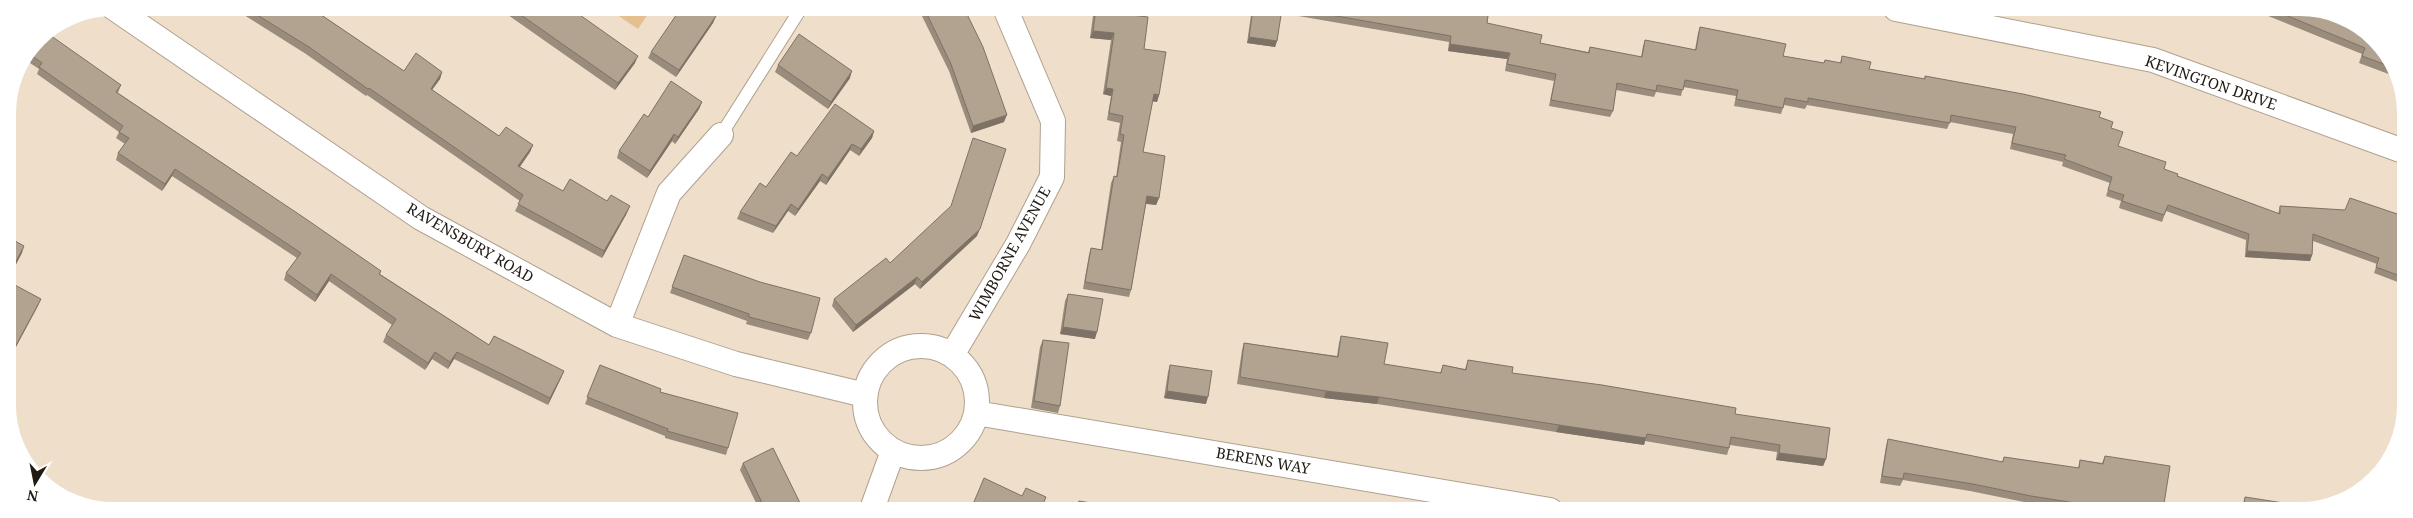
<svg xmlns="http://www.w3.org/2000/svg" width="2413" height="518" viewBox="0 0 2413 518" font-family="'Noto Serif',serif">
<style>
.green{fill:#e5bf8f}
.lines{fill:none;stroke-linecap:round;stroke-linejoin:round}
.lane-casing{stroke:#b0a18f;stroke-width:14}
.street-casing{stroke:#b0a18f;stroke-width:26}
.lane{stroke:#fff;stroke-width:12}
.street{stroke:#fff;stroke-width:24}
.wall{fill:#998c7c}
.shaded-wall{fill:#7d7265}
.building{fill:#b2a390;stroke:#7d7265}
.labels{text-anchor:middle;stroke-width:5;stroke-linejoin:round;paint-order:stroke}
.street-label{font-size:15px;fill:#211b14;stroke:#fff}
</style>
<rect width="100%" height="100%" fill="#eedeca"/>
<path class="green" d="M 607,8 L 652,8 L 638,29 Z"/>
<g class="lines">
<defs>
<path id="lane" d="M 721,135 L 798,13 L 791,8"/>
<path id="street" d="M 114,8 L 421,218 L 617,325 L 736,364 L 865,395
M 1896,9 L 2153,60 L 2403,151
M 617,325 L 669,193 L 721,135
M865 402a56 56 0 1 1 112 0a56 56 0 1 1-112 0Z
M 952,355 L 1018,244 L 1052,177 L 1053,121 L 1005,8
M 976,413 L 1550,510
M 872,509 L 893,451"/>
</defs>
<use href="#lane" class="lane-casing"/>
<use href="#street" class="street-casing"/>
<use href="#lane" class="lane"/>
<use href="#street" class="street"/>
</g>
<path class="wall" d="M 210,8 L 225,8 L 220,15 Z
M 233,8 L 311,8 L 404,71 L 442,72 L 440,79 L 432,90 L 499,136 L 533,145 L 530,152 L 520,167 L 563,191 L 627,213 L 602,258 L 515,211 L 520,201 L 367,95 L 366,96 L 306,54 Z
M 498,8 L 570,8 L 635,63 L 615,90 Z
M 918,8 L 964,8 L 1004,122 L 971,133 L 949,71 Z
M 1094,8 L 1132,8 L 1131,15 L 1159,95 L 1157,102 L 1152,101 L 1143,152 L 1159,198 L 1156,205 L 1146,204 L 1131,290 L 1129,297 L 1083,289 L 1089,255 L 1091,248 L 1101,250 L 1111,183 L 1114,176 L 1116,177 L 1121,142 L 1117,141 L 1120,123 L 1107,120 L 1111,96 L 1103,94 L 1111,40 L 1090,38 Z
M 1235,9 L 1489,9 L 1487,23 L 1540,43 L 1588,52 L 1590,47 L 1641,57 L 1643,46 L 1645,40 L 1695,50 L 1698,33 L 1700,27 L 1783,56 L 1824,63 L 1825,60 L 1840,63 L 1842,56 L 1869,69 L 1924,79 L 1925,76 L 2099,117 L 2111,128 L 2118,146 L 2177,176 L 2278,214 L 2280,206 L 2403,216 L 2403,284 L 2374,273 L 2377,264 L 2313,241 L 2312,255 L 2310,261 L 2245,257 L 2246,240 L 2166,211 L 2162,222 L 2119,208 L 2121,201 L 2106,196 L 2110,183 L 2062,166 L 2063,162 L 2010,149 L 2013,134 L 1950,122 L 1947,129 L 1807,105 L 1805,109 L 1784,105 L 1781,114 L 1734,106 L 1736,96 L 1683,87 L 1681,96 L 1656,92 L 1654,97 L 1616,90 L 1613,111 L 1610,117 L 1549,106 L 1554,81 L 1505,71 L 1507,59 L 1448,51 L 1449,42 L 1281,13 L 1277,41 L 1275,47 L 1247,43 L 1251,15 L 1234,12 Z
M 2251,9 L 2320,9 L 2374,38 L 2394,76 L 2359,63 L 2362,54 Z
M 716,16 L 713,23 L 676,77 L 648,58 L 651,52 Z
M 39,38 L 121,85 L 118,93 L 381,271 L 380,274 L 489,345 L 564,371 L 561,378 L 548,405 L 454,359 L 448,369 L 432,359 L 425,370 L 383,342 L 386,335 L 392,325 L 329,281 L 315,302 L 284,280 L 286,273 L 297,258 L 172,176 L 162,191 L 116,160 L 118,153 L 125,144 L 116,138 L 119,132 L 37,74 L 39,69 L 24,59 Z
M 778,65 L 850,78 L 828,109 L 775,72 Z
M 702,102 L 699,109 L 675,144 L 672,141 L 647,178 L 617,158 L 619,151 L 648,117 Z
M 874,131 L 872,138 L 859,156 L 850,150 L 826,185 L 820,181 L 795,216 L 788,211 L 773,233 L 737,219 L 740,212 L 766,187 L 797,156 Z
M 977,236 L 920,289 L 915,284 L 853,332 L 832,306 L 834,299 L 890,263 Z
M 684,255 L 811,333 L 808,340 L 746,324 L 747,321 L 670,293 Z
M 1068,294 L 1095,339 L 1060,334 L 1065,301 Z
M 1341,336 L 1384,364 L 1440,373 L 1443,365 L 1465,369 L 1468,360 L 1512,373 L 1735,414 L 1826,459 L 1823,466 L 1776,460 L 1777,452 L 1730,445 L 1727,455 L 1645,441 L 1644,445 L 1556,432 L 1377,404 L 1324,398 L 1237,384 L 1242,350 L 1244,343 L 1337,356 L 1339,343 Z
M 1043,340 L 1060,406 L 1058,413 L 1031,408 L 1040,347 Z
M 600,365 L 660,392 L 728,448 L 726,455 L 665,438 L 665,436 L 585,404 Z
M 1170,365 L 1206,404 L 1164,398 L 1168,372 Z
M 1888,439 L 2002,462 L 2004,457 L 2078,468 L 2080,460 L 2102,463 L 2105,456 L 2163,510 L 2072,510 L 2029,503 L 1970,491 L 1903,480 L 1900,486 L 1880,483 L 1886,446 Z
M 743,463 L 801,509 L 759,509 L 740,470 Z
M 2245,497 L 2289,510 L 2242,510 L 2243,504 Z"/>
<path class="shaded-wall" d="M 222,8 L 225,8 L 220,15 Z
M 1235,9 L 1253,9 L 1251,15 L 1234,12 Z
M 716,16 L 713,23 L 676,77 L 679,70 Z
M 1093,31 L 1114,33 L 1111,40 L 1090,38 Z
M 1249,37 L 1277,41 L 1275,47 L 1247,43 Z
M 1450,44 L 1510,53 L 1507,59 L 1448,51 Z
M 638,56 L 635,63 L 615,90 L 618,83 Z
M 852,71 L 850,78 L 828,109 L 831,102 Z
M 442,72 L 440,79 L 428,95 L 431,89 Z
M 1106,88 L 1113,89 L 1111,96 L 1103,94 Z
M 1154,94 L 1159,95 L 1157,102 L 1151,101 Z
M 702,102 L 699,109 L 675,144 L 678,137 Z
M 1007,115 L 1004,122 L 971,133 L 973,126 Z
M 874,131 L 872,138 L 859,156 L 861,149 Z
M 674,134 L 672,141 L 647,178 L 650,171 Z
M 852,144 L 850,150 L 826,185 L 828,178 Z
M 533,145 L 530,152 L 515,173 L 518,166 Z
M 175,169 L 172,176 L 162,191 L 165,184 Z
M 822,174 L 820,181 L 795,216 L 798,209 Z
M 1147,196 L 1159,198 L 1156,205 L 1144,203 Z
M 791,204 L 788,211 L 773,233 L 776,226 Z
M 630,206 L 627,213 L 602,258 L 604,251 Z
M 980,229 L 977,236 L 920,289 L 922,282 Z
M 24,246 L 22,253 L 9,278 L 9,275 Z
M 2247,251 L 2312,255 L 2310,261 L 2245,257 Z
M 331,274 L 329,281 L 315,302 L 317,295 Z
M 917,277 L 915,284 L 853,332 L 856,325 Z
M 41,299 L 38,306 L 9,360 L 9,358 Z
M 1063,327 L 1097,332 L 1095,339 L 1060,334 Z
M 435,352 L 432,359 L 425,370 L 428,363 Z
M 457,352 L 454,359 L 448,369 L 450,362 Z
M 564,371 L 561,378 L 548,405 L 550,398 Z
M 1167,391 L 1208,397 L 1206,404 L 1164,398 Z
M 1326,391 L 1379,397 L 1377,404 L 1324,398 Z
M 1559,425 L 1646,438 L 1644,445 L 1556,432 Z
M 1779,453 L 1826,459 L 1823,466 L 1776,460 Z"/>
<path class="building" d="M 246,8 L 311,8 L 404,71 L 416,53 L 442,72 L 431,89 L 499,136 L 506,127 L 533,145 L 518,166 L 563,191 L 570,179 L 607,201 L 611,195 L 630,206 L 604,251 L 518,204 L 523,195 L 369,88 L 368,89 L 309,47 Z
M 511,8 L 570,8 L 638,56 L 618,83 Z
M 681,8 L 704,8 L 716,16 L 679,70 L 651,52 Z
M 924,8 L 964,8 L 983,47 L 1007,115 L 973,126 L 951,64 Z
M 1096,8 L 1132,8 L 1131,15 L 1148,17 L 1144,49 L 1166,52 L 1159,95 L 1154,94 L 1143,152 L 1165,156 L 1159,198 L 1147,196 L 1131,290 L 1085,282 L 1091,248 L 1102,250 L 1114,176 L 1117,177 L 1124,135 L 1120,134 L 1123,116 L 1109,113 L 1113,89 L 1106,88 L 1114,33 L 1093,31 Z
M 1253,9 L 1282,9 L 1277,41 L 1249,37 Z
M 1296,9 L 1489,9 L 1487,23 L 1542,35 L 1540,43 L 1589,53 L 1590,47 L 1642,57 L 1645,40 L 1696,50 L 1700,27 L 1786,44 L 1783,56 L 1824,63 L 1825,60 L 1841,63 L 1842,56 L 1871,62 L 1869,69 L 1925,79 L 1925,76 L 2023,94 L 2101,112 L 2099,117 L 2113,122 L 2111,128 L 2123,132 L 2118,146 L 2166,162 L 2164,169 L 2178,174 L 2177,176 L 2280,214 L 2280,206 L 2345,210 L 2350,198 L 2403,216 L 2403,277 L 2376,267 L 2379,258 L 2313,234 L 2312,255 L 2247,251 L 2249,234 L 2168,205 L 2164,215 L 2122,201 L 2124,195 L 2108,190 L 2112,177 L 2064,159 L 2066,155 L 2012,143 L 2016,127 L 1951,115 L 1950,123 L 1808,98 L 1808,102 L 1785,98 L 1783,108 L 1736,99 L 1738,90 L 1685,80 L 1683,90 L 1657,85 L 1656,91 L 1617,83 L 1613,111 L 1551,100 L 1556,74 L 1507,64 L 1510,53 L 1450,44 L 1451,36 Z
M 2271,9 L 2320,9 L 2374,38 L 2389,66 L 2362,56 L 2365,48 Z
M 47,33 L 121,85 L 116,92 L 306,219 L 381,271 L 379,274 L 489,345 L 494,336 L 564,371 L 550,398 L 457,352 L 450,362 L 435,352 L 428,363 L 386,335 L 396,319 L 331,274 L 317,295 L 286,273 L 301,253 L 175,169 L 165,184 L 118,153 L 129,138 L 119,132 L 123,126 L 39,67 L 42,63 L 28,53 L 39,38 Z
M 799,34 L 852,71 L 831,102 L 778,65 Z
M 671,81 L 702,102 L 678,137 L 674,134 L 650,171 L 619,151 L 644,114 L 648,117 Z
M 835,104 L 874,131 L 861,149 L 852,144 L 828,178 L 822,174 L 798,209 L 791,204 L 776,226 L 740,212 L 760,183 L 766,187 L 791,152 L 797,156 Z
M 973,138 L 1006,149 L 980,229 L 922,282 L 917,277 L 856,325 L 834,299 L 886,258 L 890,263 L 951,206 Z
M 8,237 L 24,246 L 9,275 L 9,274 Z
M 684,255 L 760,282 L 820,298 L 811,333 L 749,317 L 749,314 L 672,287 Z
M 13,284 L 41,299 L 9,358 L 9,291 Z
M 1068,294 L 1103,299 L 1097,332 L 1063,327 Z
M 1341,336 L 1388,343 L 1384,364 L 1441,373 L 1443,365 L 1466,370 L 1468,360 L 1513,367 L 1512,373 L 1602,385 L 1736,408 L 1735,414 L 1830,428 L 1826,459 L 1779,453 L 1780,445 L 1731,437 L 1729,448 L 1647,434 L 1646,438 L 1559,425 L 1379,397 L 1326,391 L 1240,377 L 1244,343 L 1338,357 Z
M 1043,340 L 1069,343 L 1060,406 L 1034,401 Z
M 600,365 L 661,389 L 660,392 L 738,413 L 728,448 L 667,431 L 668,429 L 587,397 Z
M 1170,365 L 1212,371 L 1208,397 L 1167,391 Z
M 1888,439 L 2003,462 L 2004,457 L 2079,468 L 2080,460 L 2103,464 L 2105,456 L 2170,466 L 2163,510 L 2120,510 L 2031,496 L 1973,484 L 1904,473 L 1903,479 L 1882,476 Z
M 773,448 L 802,507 L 797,509 L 765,509 L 743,463 Z
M 984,478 L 1022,496 L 1026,488 L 1046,497 L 1041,509 L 971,509 Z
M 2245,497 L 2290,504 L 2289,510 L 2243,510 Z
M 1079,501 L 1115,507 L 1115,509 L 1077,509 Z"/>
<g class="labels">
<g class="street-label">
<text transform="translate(2211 83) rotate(19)" y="5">KEVINGTON DRIVE</text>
<text transform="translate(470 243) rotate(30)" y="5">RAVENSBURY ROAD</text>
<text transform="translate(1010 254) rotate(-61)" y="5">WIMBORNE AVENUE</text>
<text transform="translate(1263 461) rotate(10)" y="5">BERENS WAY</text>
</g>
</g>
<path d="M0 0H2413V518H0ZM113 16H2300A97 97 0 0 1 2397 113V405A97 97 0 0 1 2300 502H113A97 97 0 0 1 16 405V113A97 97 0 0 1 113 16Z" fill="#fff" fill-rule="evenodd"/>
<g transform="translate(35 483) rotate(190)" stroke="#ffffff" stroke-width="4" paint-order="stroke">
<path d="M0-4L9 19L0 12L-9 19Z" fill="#211b14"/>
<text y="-8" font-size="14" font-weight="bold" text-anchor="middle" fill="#211b14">N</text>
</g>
</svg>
